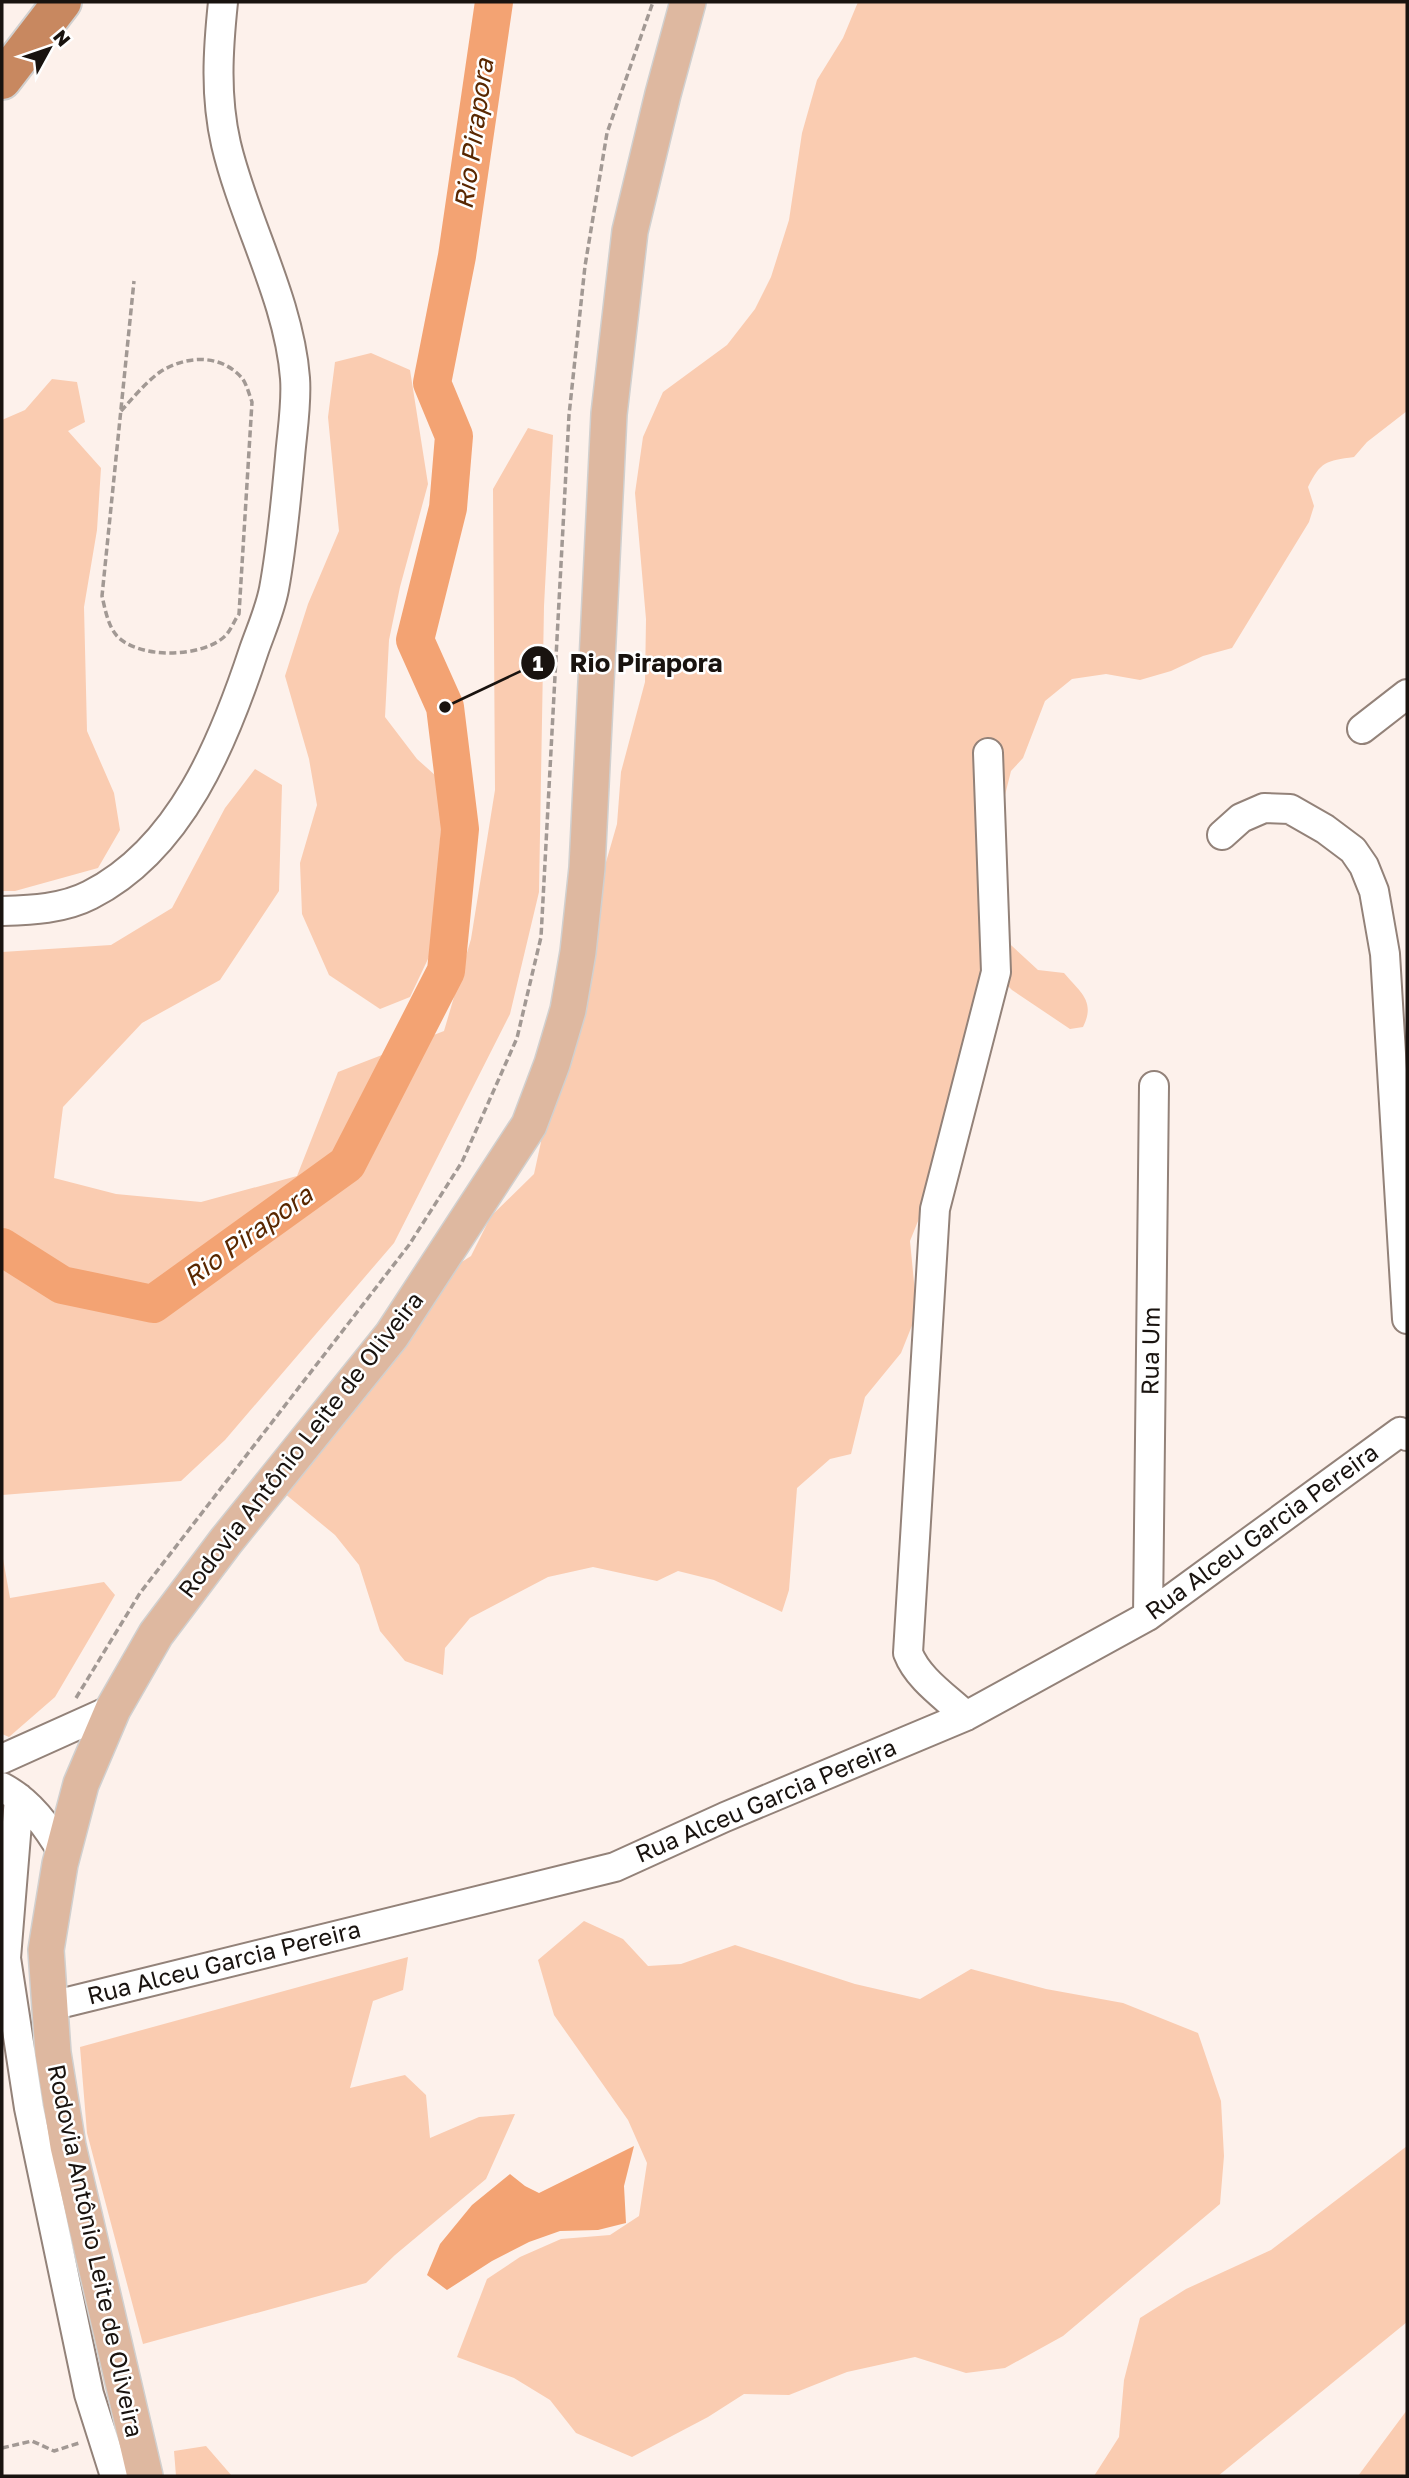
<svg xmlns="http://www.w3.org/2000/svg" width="1409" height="2478" viewBox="0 0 1409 2478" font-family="'Golos Text',sans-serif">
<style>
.green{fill:#faccb1}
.water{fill:#f3a373}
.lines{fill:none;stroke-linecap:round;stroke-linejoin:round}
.river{stroke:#f3a373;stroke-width:38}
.minor-casing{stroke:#938279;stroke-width:32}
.major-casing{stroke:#d1d0cf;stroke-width:38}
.highway-casing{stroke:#d1d0cf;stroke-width:42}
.path{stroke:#a29994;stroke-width:3.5;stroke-dasharray:7 3.5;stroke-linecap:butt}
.minor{stroke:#fff;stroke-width:28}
.major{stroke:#deb8a0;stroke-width:35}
.highway{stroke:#c88860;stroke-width:38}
.labels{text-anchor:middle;stroke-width:5;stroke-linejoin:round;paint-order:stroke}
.street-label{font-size:24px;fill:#19130f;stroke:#fff}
.water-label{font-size:26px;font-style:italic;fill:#592700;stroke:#fff}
.leader{fill:none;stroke:#19130f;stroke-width:2.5}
.callout-dot{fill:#19130f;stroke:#fff;stroke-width:2.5}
.mark-label{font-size:21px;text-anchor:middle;font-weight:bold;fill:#fff}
.callout-label{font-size:26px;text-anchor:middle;font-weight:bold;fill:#19130f;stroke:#fff;stroke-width:5;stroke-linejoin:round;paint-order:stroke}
</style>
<rect width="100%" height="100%" fill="#fdf1eb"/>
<path class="green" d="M 858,2 L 1407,2 L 1407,411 L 1367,442 L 1354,457 C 1326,461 1321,461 1308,487 L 1314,506 L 1309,522 L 1232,648 L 1203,656 L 1171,671 L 1140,680 L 1106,674 L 1072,679 L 1045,701 L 1023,758 L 1011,771 L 1000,815 L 1007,887 L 988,916 L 1000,935 L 1038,970 L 1064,973 C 1080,992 1096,1001 1083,1027 L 1070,1029 L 1012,990 L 993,971 L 945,1154 L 910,1241 L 917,1313 L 901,1353 L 865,1397 L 851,1454 L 830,1459 L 797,1488 L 789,1590 L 782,1612 L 714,1580 L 678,1571 L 657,1581 L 593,1567 L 548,1577 L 470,1618 L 445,1648 L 443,1675 L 405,1661 L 380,1631 L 359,1565 L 335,1535 L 284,1493 L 432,1281 L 471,1256 L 491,1216 L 534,1174 L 541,1142 L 525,1101 L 602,876 L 617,824 L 621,772 L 645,682 L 646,619 L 635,493 L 643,437 L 663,392 L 727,345 L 755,309 L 771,277 L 789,220 L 802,133 L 817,80 L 843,38 Z
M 371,353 L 410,370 L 428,484 L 400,587 L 389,640 L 385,717 L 417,759 L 445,784 L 440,841 L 436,942 L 410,997 L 380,1009 L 329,975 L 302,914 L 300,863 L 317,805 L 309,759 L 285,676 L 308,604 L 339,531 L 328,417 L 335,362 Z
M 52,379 L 77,382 L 85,422 L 68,431 L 101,468 L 97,530 L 84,607 L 87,731 L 114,793 L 120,830 L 98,868 L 15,891 L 2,891 L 2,420 L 25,410 Z
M 528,428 L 553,435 L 544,606 L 539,892 L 510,1014 L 394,1243 L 225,1440 L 181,1481 L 2,1495 L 2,952 L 111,945 L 172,908 L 225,808 L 255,769 L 282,785 L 279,891 L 220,980 L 142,1023 L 63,1107 L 54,1178 L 116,1194 L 201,1202 L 297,1176 L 338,1072 L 444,1031 L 471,939 L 495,790 L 493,489 Z
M 2,1553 L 10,1598 L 104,1582 L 115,1595 L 55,1697 L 9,1737 L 2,1734 Z
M 584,1921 L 623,1939 L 648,1966 L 681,1964 L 735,1945 L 855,1984 L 920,1999 L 971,1969 L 1046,1989 L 1123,2003 L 1198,2033 L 1221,2101 L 1224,2156 L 1220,2204 L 1063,2336 L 1005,2368 L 966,2373 L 915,2357 L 847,2372 L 789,2395 L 744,2394 L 708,2417 L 632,2457 L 576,2433 L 550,2400 L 514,2378 L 457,2357 L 487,2279 L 520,2257 L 561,2239 L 610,2235 L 639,2216 L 647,2163 L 628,2120 L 554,2015 L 538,1960 Z
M 408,1957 L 403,1990 L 373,2001 L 350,2088 L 405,2075 L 426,2095 L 430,2138 L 479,2117 L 515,2114 L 486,2179 L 395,2255 L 366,2283 L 143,2344 L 87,2133 L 80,2047 Z
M 1407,2146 L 1407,2322 L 1218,2476 L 1094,2476 L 1119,2437 L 1124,2380 L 1140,2318 L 1186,2289 L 1271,2250 Z
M 1407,2410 L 1407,2476 L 1358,2476 Z
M 206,2446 L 232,2476 L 176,2476 L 174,2451 Z"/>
<path class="water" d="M 634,2146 L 624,2186 L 626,2223 L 598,2230 L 560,2231 L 529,2242 L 492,2261 L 447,2290 L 427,2275 L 440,2244 L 472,2205 L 510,2174 L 525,2186 L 539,2193 Z"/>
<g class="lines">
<path class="river" d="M 2,1247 L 62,1285 L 153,1304 L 347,1164 L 446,971 L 460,829 L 445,707 L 415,640 L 448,508 L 454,436 L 432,383 L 457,256 L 494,2"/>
<defs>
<path id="minor" d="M 1362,729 L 1407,694
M 1222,835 L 1241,818 L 1264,808 L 1290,809 L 1325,829 L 1353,850 L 1364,866 L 1374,891 L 1385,954 L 1407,1319
M 2,911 C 31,910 63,909 90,895 C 181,849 224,741 254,650 C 261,630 270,610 274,589 C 282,546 286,501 290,457 C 292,432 297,404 295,378 C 289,299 244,221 226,144 C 215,96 218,50 223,2
M 1148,1616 L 1154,1086
M 966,1716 C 946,1697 918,1679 908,1653 L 935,1209 L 996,972 L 988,753
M 2,1759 L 113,1709
M 2,1787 C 30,1802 47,1826 63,1853
M 19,1798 L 6,1958 L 29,2108 L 89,2394 L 115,2476
M 51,2006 L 615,1867 L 725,1817 L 966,1716 L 1148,1616 L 1400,1432 L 1407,1436"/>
<path id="major" d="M 145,2476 L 68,2146 L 53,2053 L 46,1950 L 60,1864 L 81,1784 L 113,1709 L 156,1634 L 226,1541 L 392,1335 L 529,1125 L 552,1064 L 568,1010 L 578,952 L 587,868 L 609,414 L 630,231 L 663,94 L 688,2"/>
<path id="highway" d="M 2,80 L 62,2"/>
</defs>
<use href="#minor" class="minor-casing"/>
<use href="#major" class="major-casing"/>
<use href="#highway" class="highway-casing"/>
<path class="path" d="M 121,411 C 133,398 146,382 160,372 C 185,356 219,353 241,377 C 246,382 249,394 252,402 L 239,614 C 234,621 230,632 224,637 C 200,658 139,659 117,636 C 108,626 105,609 102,596 L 134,281
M 76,1698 L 140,1593 L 409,1245 L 462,1162 L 517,1038 L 541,937 L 569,415 L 585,266 L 607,133 L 653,2
M 2,2448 L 32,2441 L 54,2451 L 79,2443"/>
<use href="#minor" class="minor"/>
<use href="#major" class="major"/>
<use href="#highway" class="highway"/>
</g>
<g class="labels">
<g class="street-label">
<text transform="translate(1151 1351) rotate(-89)" y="8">Rua Um</text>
<text transform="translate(301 1445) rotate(-52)" y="8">Rodovia Antônio Leite de Oliveira</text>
<text transform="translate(1262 1532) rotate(-36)" y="8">Rua Alceu Garcia Pereira</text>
<text transform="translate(766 1801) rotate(-23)" y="8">Rua Alceu Garcia Pereira</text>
<text transform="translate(224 1963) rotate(-14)" y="8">Rua Alceu Garcia Pereira</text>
<text transform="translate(95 2251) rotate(78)" y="8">Rodovia Antônio Leite de Oliveira</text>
</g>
<g class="water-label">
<text transform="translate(474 134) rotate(-82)" y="9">Rio Pirapora</text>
<text transform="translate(248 1236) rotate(-36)" y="9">Rio Pirapora</text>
</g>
</g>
<path class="leader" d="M445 707L538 663"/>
<g class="callout-dot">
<circle cx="445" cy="707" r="7"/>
<circle cx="538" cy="663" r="18"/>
</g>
<g class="mark-label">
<text x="538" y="671">1</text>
</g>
<g class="callout-label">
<text x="646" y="672">Rio Pirapora</text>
</g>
<rect width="1409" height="2478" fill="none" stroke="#19130f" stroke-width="7"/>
<g transform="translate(49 49) rotate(50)" stroke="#ffffff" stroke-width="5" paint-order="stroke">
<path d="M0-5L12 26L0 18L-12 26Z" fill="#19130f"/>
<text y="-10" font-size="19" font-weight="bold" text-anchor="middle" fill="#19130f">N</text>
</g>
</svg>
